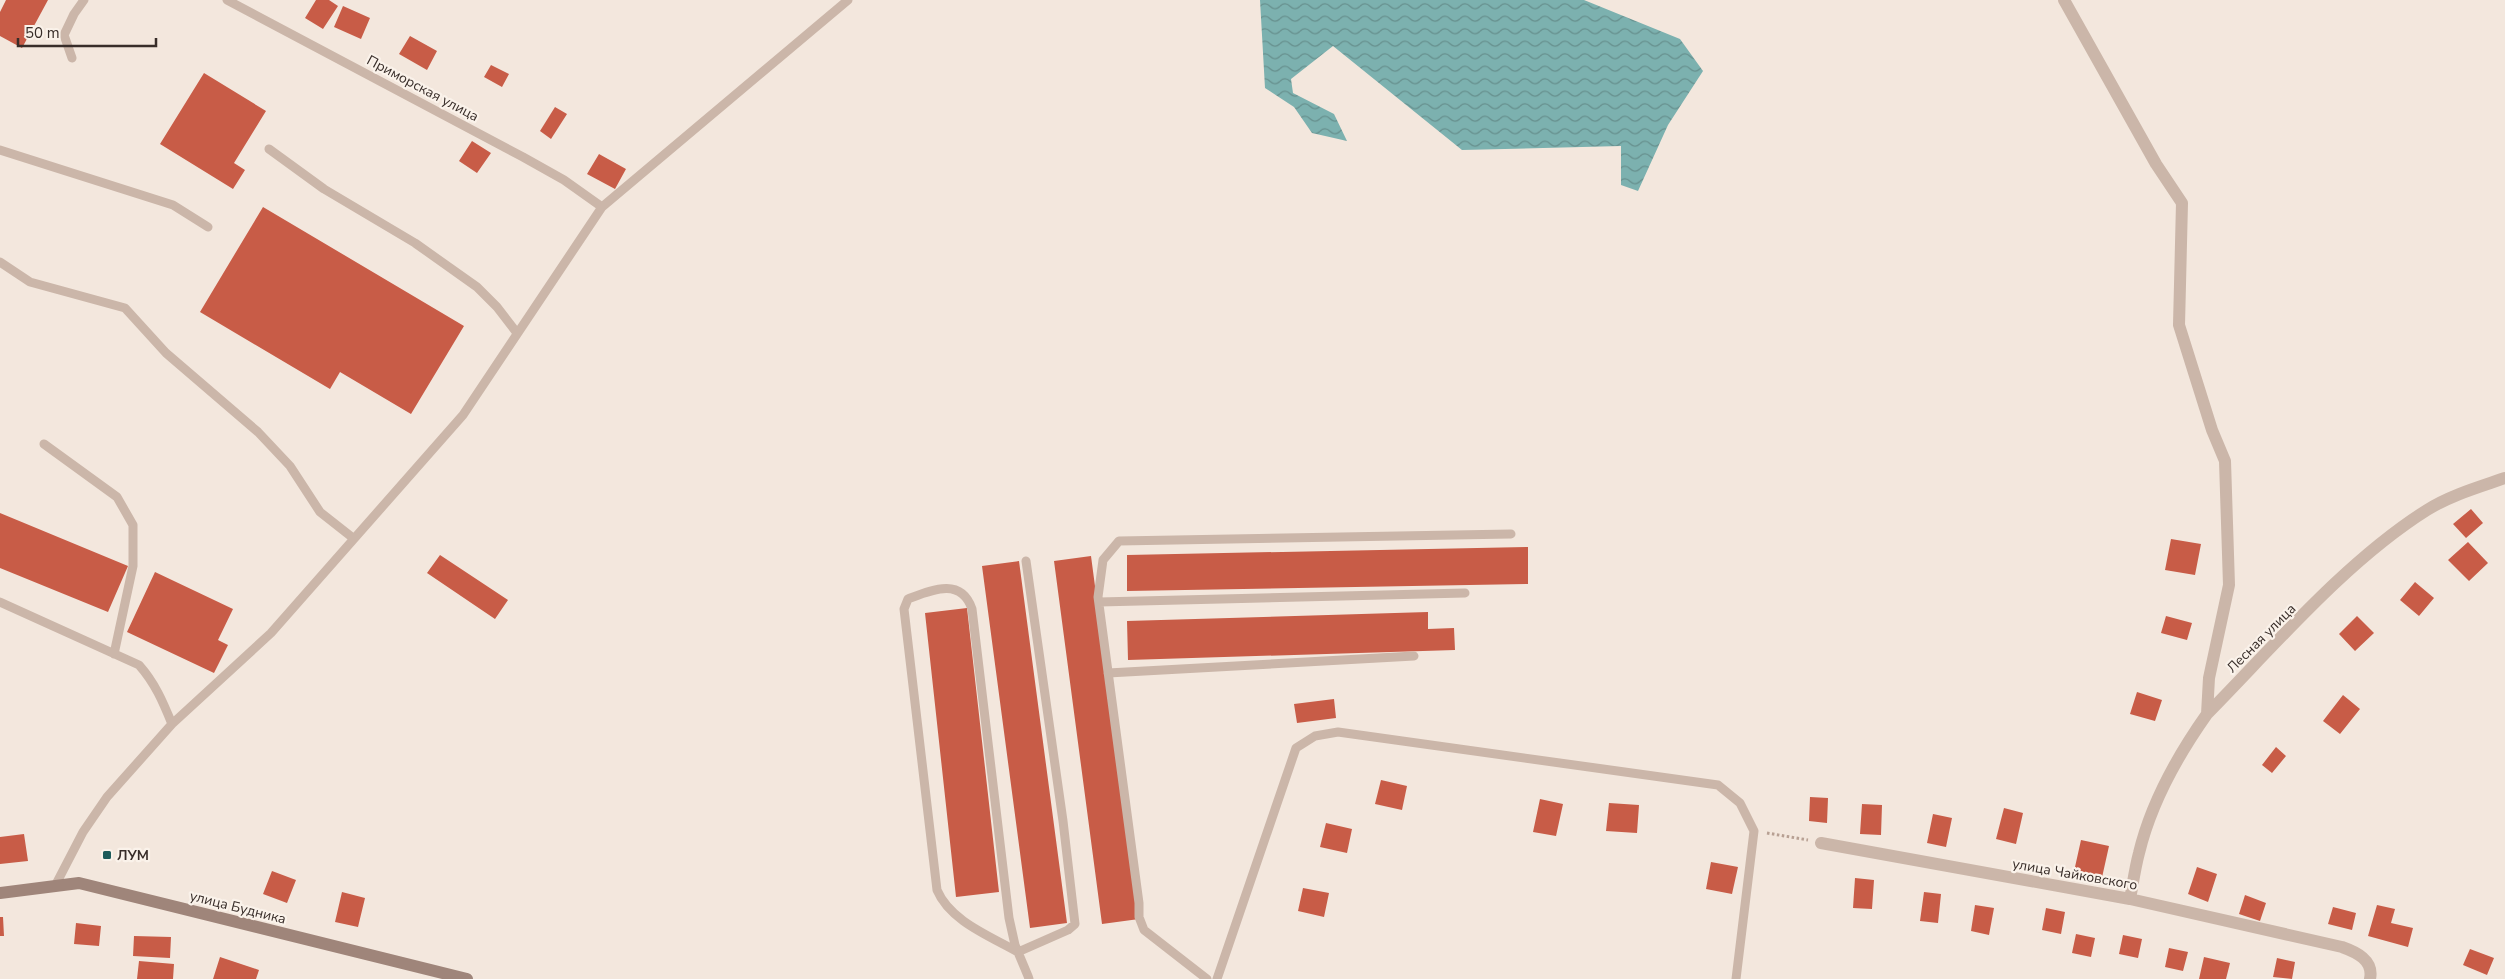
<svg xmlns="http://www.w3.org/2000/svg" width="2505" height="979" viewBox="0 0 2505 979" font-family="'Nunito Sans',sans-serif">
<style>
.water{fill:url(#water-waves)}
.building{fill:#c85c47}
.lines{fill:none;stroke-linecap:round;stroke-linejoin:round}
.path{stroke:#b7a093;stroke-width:3;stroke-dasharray:2.5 2.5;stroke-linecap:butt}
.lane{stroke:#cbb6a9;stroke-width:9}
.street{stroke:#cbb6a9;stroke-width:12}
.secondary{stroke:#9f857a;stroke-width:12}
.poi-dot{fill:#1d5b5a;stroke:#faf2ea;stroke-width:2}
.labels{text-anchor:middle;stroke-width:4.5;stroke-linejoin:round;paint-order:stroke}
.street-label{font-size:14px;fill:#382d29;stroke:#faf2ea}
.poi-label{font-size:14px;font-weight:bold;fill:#382d29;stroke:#faf2ea;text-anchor:start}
</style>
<defs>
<pattern id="water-waves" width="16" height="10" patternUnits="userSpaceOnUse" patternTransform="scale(1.25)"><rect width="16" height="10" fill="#7cb1af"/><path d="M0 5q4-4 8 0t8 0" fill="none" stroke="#67908e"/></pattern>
</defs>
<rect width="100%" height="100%" fill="#f3e7dd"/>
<path class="water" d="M 1260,0 L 1584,0 L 1680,39 L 1703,71 L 1668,125 L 1638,191 L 1621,185 L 1621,146 L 1462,150 L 1333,46 L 1291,79 L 1293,93 L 1334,114 L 1347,141 L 1312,133 L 1294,107 L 1265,88 Z"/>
<path class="building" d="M 6,0 L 48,0 L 22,48 L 0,36 L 0,12 Z
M 316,0 L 329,0 L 338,6 L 323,29 L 305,18 Z
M 343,6 L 370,18 L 361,39 L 334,27 Z
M 410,36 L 437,51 L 427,70 L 399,54 Z
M 491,65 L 509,74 L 502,87 L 484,77 Z
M 204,73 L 266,111 L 234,163 L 245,170 L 233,189 L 160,144 Z
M 555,107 L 567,114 L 551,139 L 540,131 Z
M 472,141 L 491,153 L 477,173 L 459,161 Z
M 599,154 L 626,169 L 615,189 L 587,174 Z
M 263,207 L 464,326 L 411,414 L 340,372 L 330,389 L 200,312 Z
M 2471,509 L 2483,523 L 2466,538 L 2453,524 Z
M 0,513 L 128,566 L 108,612 L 0,568 Z
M 2171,539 L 2201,544 L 2195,575 L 2165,570 Z
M 2468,542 L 2488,563 L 2469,581 L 2448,560 Z
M 1528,547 L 1528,584 L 1127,591 L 1127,555 Z
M 440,555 L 508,600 L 495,619 L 427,573 Z
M 1091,556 L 1139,919 L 1102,924 L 1054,561 Z
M 1019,561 L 1067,923 L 1030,928 L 982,566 Z
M 155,572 L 233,609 L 218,640 L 228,645 L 214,673 L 127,632 Z
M 2415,582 L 2434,598 L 2419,616 L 2400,600 Z
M 967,608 L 999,892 L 956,897 L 925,613 Z
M 1428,612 L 1428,629 L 1454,628 L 1455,650 L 1128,660 L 1127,621 Z
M 2166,616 L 2192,623 L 2187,640 L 2161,633 Z
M 2357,616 L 2374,633 L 2355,651 L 2339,634 Z
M 2137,692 L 2162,700 L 2155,721 L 2130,714 Z
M 2343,695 L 2360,709 L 2340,734 L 2323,721 Z
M 1334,699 L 1336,718 L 1297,723 L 1294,704 Z
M 2276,747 L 2286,756 L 2272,773 L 2262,765 Z
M 1381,780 L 1407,786 L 1402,810 L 1375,804 Z
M 1810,797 L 1828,798 L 1827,823 L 1809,821 Z
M 1540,799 L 1563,804 L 1556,836 L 1533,832 Z
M 1609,803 L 1639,805 L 1637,833 L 1606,831 Z
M 1862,804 L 1882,805 L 1881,835 L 1860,834 Z
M 2004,808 L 2023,813 L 2016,844 L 1996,839 Z
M 1933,814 L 1952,818 L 1946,847 L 1927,843 Z
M 1326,823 L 1352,829 L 1347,853 L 1320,847 Z
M 24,834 L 28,861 L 0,864 L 0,837 Z
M 2081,840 L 2109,846 L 2101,882 L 2073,876 Z
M 1711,862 L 1738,867 L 1732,894 L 1706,889 Z
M 2197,867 L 2217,874 L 2208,902 L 2188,894 Z
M 272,871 L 296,880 L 287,903 L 263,894 Z
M 1855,878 L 1874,880 L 1872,909 L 1853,908 Z
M 1303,888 L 1329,893 L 1324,917 L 1298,911 Z
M 342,892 L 365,898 L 358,927 L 335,922 Z
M 1924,892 L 1941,894 L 1938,923 L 1920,921 Z
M 2245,895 L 2266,903 L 2260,921 L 2239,914 Z
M 1975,905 L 1994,908 L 1989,935 L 1971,931 Z
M 2377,905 L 2395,909 L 2391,923 L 2413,928 L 2408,947 L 2368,936 Z
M 2333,907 L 2356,913 L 2352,930 L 2328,924 Z
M 2046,908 L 2065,912 L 2061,934 L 2042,930 Z
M 0,917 L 3,917 L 4,936 L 0,936 Z
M 76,923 L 101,926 L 99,946 L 74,944 Z
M 2076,934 L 2095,938 L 2091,957 L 2072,953 Z
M 2123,935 L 2142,939 L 2138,958 L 2119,954 Z
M 134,936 L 171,937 L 170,958 L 133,956 Z
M 2169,948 L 2188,952 L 2183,971 L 2165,967 Z
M 2470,949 L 2494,958 L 2487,975 L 2463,965 Z
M 220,957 L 259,970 L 256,979 L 213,979 Z
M 2204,957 L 2230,963 L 2226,979 L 2199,979 Z
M 2277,958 L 2295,962 L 2292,979 L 2273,977 Z
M 139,961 L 174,964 L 173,979 L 137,979 Z"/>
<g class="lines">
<path class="path" d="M 1767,833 L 1808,840"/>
<path class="lane" d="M 227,0 L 523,157 L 564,180 L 602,207
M 72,58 L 64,35 L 74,14 L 84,0
M 269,149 L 324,189 L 415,243 L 477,287 L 497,307 L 517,333
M 0,150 L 173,205 L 208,227
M 0,262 L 30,282 L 125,308 L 166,353 L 258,432 L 290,466 L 320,512 L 353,538
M 44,444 L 117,497 L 133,525 L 133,566 L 114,654
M 0,602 L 139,665 C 155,683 163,702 172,724
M 1099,602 L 1465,593
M 1108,673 L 1414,656
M 55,886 L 83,832 L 107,797 L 172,724 L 271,633 L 463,415 L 602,207 L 848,0
M 1018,952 C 990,936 950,921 937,890 L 904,609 L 908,599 C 932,590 961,577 972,609 L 1009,918 L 1015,945 L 1028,976 L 1029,979
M 1018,952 L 1068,930 L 1075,924 L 1063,821 L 1026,561
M 1207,979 L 1144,930 L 1139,917 L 1139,903 L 1098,597 L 1103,560 L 1119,541 L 1511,534
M 1217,979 L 1296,748 L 1315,736 L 1338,732 L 1718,785 L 1740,803 L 1754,831 L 1736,979"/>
<path class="street" d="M 2064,0 L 2156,164 L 2182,203 L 2179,325 L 2212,430 L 2225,461 L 2229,585 L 2209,678 L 2207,714
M 1821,843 L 2130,899 L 2342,947 C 2356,952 2374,960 2370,979
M 2130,899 C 2133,883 2135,868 2139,853 C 2151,803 2178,755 2207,714 C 2274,646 2346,561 2427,510 C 2451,495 2479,487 2505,478"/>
<path class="secondary" d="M 0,893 L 79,883 L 467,979"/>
</g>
<rect class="poi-dot" x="102" y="850" width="10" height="10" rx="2.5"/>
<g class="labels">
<g class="street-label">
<text transform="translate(423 88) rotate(28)" y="5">Приморская улица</text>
<text transform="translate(2261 638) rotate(-45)" y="5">Лесная улица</text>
<text transform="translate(2075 874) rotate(10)" y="5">улица Чайковского</text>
<text transform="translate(238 907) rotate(14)" y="5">улица Будника</text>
</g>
<g class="poi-label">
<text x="117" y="860">ЛУМ</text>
</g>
</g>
<path d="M18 38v8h138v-8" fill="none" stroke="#382d29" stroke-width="2.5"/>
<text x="25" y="38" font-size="15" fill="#382d29" stroke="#faf2ea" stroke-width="4" paint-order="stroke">50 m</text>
</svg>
